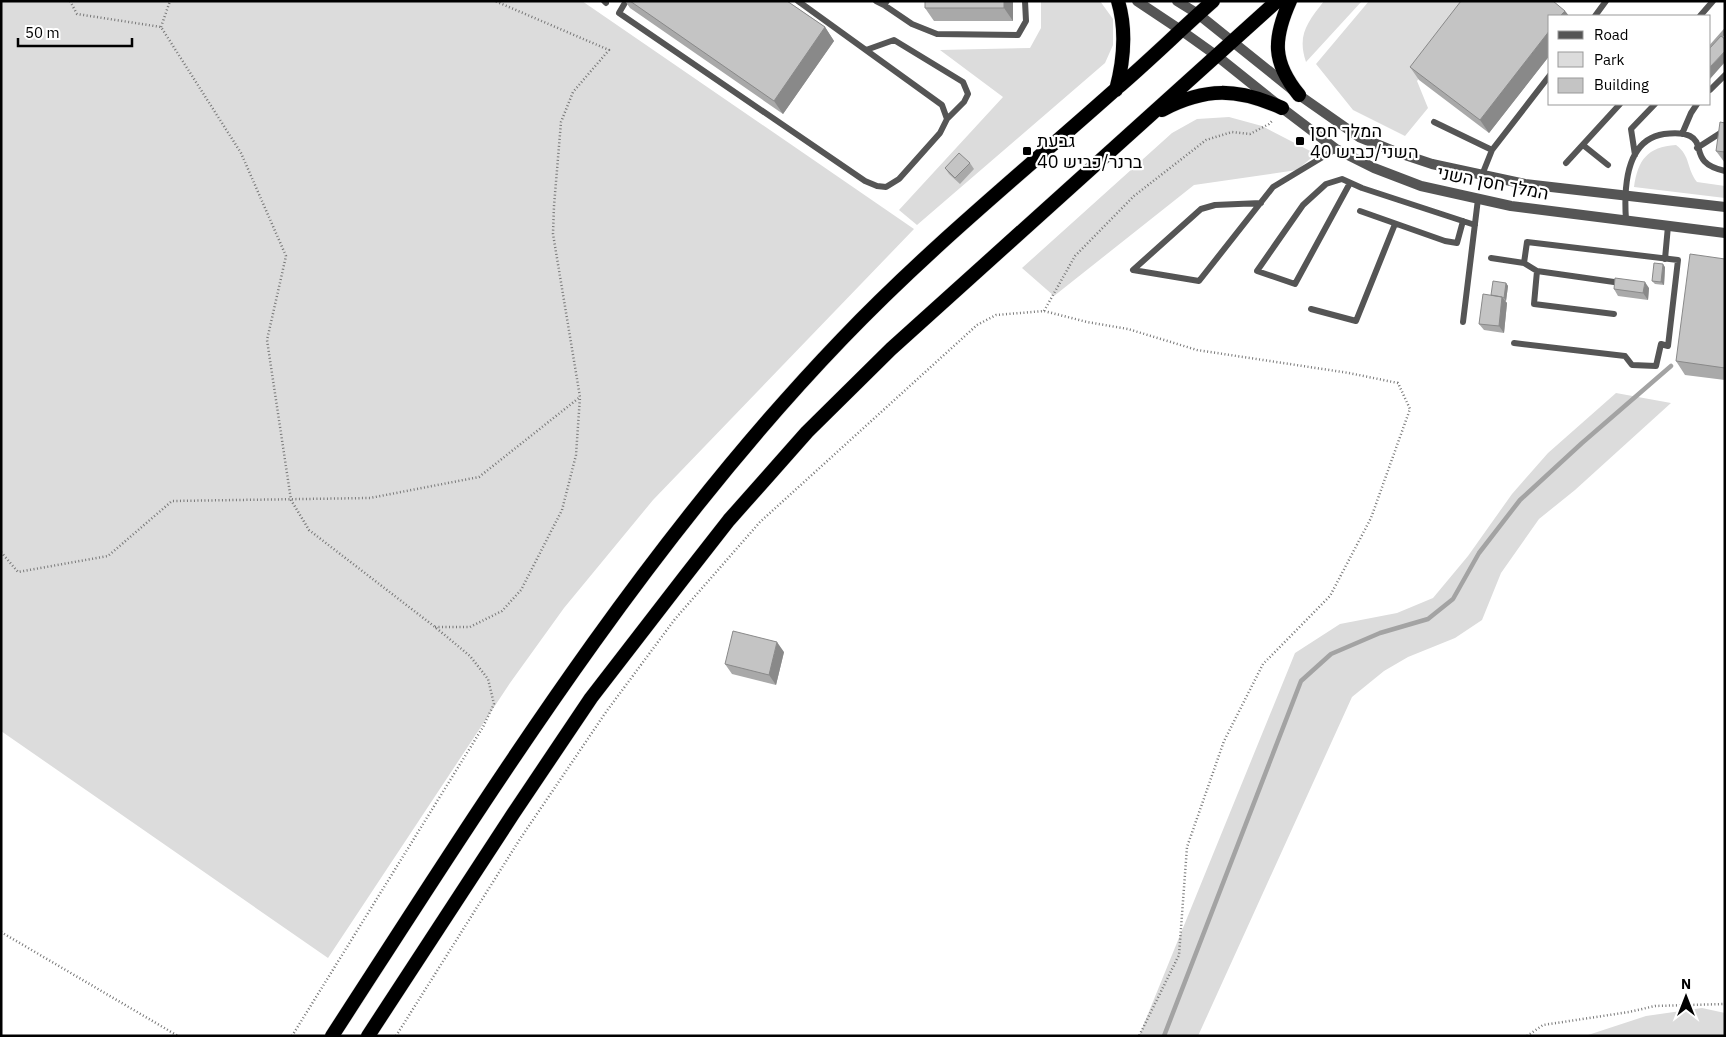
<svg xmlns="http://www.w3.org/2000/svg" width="1726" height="1037" viewBox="0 0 1726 1037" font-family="'IBM Plex Sans',Heebo,sans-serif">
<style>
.green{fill:#dcdcdc}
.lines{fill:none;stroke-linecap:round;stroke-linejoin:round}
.stream{stroke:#a3a3a3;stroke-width:4.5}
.trunk-casing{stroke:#dbdbdb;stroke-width:15}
.path{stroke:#777;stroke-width:2.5;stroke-dasharray:1 2.5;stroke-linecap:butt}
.service{stroke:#555;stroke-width:6}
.tertiary{stroke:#555;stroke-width:10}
.trunk{stroke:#000;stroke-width:14}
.wall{fill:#a9a9a9}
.shaded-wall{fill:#898989}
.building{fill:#c4c4c4;stroke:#898989}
.poi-dot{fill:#000;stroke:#fff;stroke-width:2}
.labels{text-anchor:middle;stroke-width:4.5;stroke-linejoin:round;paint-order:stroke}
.poi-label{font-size:18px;fill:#000;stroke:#fff;text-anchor:start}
.street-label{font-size:18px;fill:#000;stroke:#fff}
</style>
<rect width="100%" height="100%" fill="#fff"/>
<path class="green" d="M 1,1 L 582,1 L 914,229 L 653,500 L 564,608 L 510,683 L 328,958 L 1,731 Z
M 1041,1 L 1100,1 L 1113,19 L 1113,45 L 1105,63 L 917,225 L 899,210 L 1003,97 L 940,50 L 1030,48 L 1041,28 Z
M 1324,1 L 1362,1 L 1306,62 C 1297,35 1307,23 1324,1 Z
M 1369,1 L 1477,1 L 1417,81 L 1428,108 L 1405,136 L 1353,110 L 1316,64 Z
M 1229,117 L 1262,126 L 1316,154 L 1297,170 L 1194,185 L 1054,296 L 1022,268 L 1172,133 L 1197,119 Z
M 1676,145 C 1691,156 1686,168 1697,182 L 1725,186 L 1725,198 L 1634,187 C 1638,160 1647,147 1676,145 Z
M 1616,393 L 1671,403 L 1575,490 L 1539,519 L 1501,573 L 1482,620 L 1455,638 L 1408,657 L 1384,671 L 1352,697 L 1198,1036 L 1139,1036 L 1295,653 L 1340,624 L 1397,613 L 1433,598 L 1468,556 L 1512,494 L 1548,453 Z
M 1702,1008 L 1725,1013 L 1725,1036 L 1585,1036 L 1646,1016 Z"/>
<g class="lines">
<path class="stream" d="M 1710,48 L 1725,31
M 1164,1036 L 1301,681 L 1331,654 L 1380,633 L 1428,619 L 1453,599 L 1479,553 L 1520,500 L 1582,443 L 1671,366"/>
<defs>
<path id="trunk" d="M 1290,1 C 1273,39 1272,62 1299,95
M 1116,90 C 1124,60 1127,31 1118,1
M 1162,110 C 1206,87 1237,88 1282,108
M 332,1036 C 489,794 642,547 842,339 C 928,249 1024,171 1116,89 C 1149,61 1180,30 1213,1
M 368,1036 L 513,814 L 591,698 L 686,575 L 729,520 L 769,475 L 807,432 L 891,349 L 1277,1"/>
</defs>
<use href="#trunk" class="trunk-casing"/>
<path class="path" d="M 70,1 L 77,14 L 161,27 L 241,153 L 286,256 L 267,340 L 291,500 L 309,530 L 435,627 L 470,656 L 488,679 L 494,704 L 483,727 L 292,1036
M 161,27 L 170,1
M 1044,311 L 1075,256 L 1134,196 L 1206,140 L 1232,132 L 1250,134 L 1269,124 L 1273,120
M 1,552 L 18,572 L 108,556 L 172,501 L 370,498 L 479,477 L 580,397 L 553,234 L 554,206 L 561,122 L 573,92 L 609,50 L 495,1
M 435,627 L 470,627 L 502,611 L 521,590 L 562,510 L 576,455 L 580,397
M 1,932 L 178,1036
M 396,1036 L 520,839 L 606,712 L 675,619 L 760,522 L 977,325 L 996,315 L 1044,311 L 1087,322 L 1128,329 L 1197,350 L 1349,373 L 1398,383 L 1410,409 L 1371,518 L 1330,596 L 1263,664 L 1224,741 L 1187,847 L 1179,955 L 1139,1036
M 1527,1036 L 1543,1025 L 1629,1012 L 1655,1006 L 1725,1004"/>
<path class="service" d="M 604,1 L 606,3
M 626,1 L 619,13 L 865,181 L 877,186 L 886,187 L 899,179 L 940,133 L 947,119 L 942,105 L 798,1
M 876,1 L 884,5
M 887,1 L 884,5 L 912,24 L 937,34 L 1018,35 L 1026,21 L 1025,1
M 1595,16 L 1606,1
M 1700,16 L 1713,1
M 866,50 L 894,40 L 963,82 L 968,94 L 964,102 L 947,119
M 1710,90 L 1725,75
M 1434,122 L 1492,150
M 1682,134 L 1691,113 L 1697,104
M 1583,145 L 1608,165
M 1697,148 L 1725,130
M 1635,155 L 1631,129 L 1655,104
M 1566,163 L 1620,104
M 1482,175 L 1492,150 L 1550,75
M 1350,183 L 1295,284 L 1257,271 L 1303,205 L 1326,184 L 1342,179 L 1362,188 L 1475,225
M 1261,203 L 1215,205 L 1201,209 L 1133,270 L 1199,281 L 1273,187 L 1336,149
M 1360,211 L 1445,241 L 1457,243 L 1463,221
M 1626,220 C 1624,191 1624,140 1664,134 C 1672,133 1682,132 1690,136 C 1706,144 1689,163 1725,171
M 1491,258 L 1524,263 L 1537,271 L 1614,282
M 1665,259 L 1668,226
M 1537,271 L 1534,304 L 1614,314
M 1311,309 L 1356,321 L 1395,224
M 1463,322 L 1478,199
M 1514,343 L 1625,356 L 1632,365 L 1656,366 L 1661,344 L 1668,346 L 1678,260 L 1527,242 L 1524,263"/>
<path class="tertiary" d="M 1137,1 L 1182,31 L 1217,56 L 1282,108 L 1336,149 L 1374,168 L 1421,186 L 1511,206 L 1725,233
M 1177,1 L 1198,14 L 1299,95 L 1359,137 L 1396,152 L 1432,164 L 1525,184 L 1725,207"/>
<use href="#trunk" class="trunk"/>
</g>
<path class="wall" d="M 625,1 L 787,1 L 825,27 L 834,41 L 783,114 L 630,8 Z
M 1013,1 L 1013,21 L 934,21 L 925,8 Z
M 1565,11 L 1569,16 L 1550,16 L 1550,55 L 1489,133 L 1419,80 L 1410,67 Z
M 1725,123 L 1725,163 L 1716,151 Z
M 970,163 L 974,169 L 960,184 L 949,174 L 945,168 Z
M 1725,259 L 1725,380 L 1685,375 L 1676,361 Z
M 1665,267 L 1664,285 L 1655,284 L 1652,281 Z
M 1506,283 L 1508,286 L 1506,301 L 1505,301 L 1507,303 L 1504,333 L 1484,330 L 1479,324 L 1491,295 Z
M 1649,288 L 1648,300 L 1618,296 L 1614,289 Z
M 784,652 L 776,685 L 732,674 L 725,664 Z"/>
<path class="shaded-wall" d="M 1004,1 L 1013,1 L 1013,21 L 1004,8 Z
M 1565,11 L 1569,16 L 1560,16 Z
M 825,27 L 834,41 L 783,114 L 774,101 Z
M 1550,30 L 1550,55 L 1489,133 L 1480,120 Z
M 1725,51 L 1725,62 L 1710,79 L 1710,67 Z
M 1663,264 L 1665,267 L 1664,285 L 1661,282 Z
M 1645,282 L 1649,288 L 1648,300 L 1643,293 Z
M 1506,283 L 1508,286 L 1506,301 L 1504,298 Z
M 1502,297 L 1507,303 L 1504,333 L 1499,326 Z
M 777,642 L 784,652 L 776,685 L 769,675 Z"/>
<path class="building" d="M 630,1 L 787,1 L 825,27 L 774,101 Z
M 925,1 L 1004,1 L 1004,8 L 925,8 Z
M 1461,1 L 1553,1 L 1565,11 L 1560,16 L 1550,16 L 1550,30 L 1480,120 L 1410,67 Z
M 1721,36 L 1725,39 L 1725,51 L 1710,67 L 1710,48 Z
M 1720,122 L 1725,123 L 1725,152 L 1716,151 Z
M 959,153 L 970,163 L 955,178 L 945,168 Z
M 1690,254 L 1725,259 L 1725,368 L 1676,361 Z
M 1654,263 L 1663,264 L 1661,282 L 1652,281 Z
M 1615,278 L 1645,282 L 1643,293 L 1614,289 Z
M 1493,281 L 1506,283 L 1504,298 L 1502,297 L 1491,295 Z
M 1483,294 L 1502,297 L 1499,326 L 1479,324 Z
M 733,631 L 777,642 L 769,675 L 725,664 Z"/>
<g class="poi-dot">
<rect x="1295" y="136" width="10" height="10" rx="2.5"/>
<rect x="1022" y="146" width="10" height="10" rx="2.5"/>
</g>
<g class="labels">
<g class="poi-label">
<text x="1310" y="137">המלך חסן<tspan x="1310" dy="21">השני/כביש 40</tspan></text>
<text x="1037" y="147">גבעת<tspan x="1037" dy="21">ברנר/כביש 40</tspan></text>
</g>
<g class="street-label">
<text transform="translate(1493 183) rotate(11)" y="6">המלך חסן השני</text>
</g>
</g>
<rect width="1726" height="1037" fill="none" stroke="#000000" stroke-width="5"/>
<rect x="1548" y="15" width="162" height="90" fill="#ffffff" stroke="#999999"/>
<rect x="1558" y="31" width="25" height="8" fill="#555555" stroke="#999999"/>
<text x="1594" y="40" font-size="15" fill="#000000">Road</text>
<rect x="1558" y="52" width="25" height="15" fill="#dcdcdc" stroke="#999999"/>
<text x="1594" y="65" font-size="15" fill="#000000">Park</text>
<rect x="1558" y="78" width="25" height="15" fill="#c4c4c4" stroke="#999999"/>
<text x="1594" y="90" font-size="15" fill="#000000">Building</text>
<g transform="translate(1686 997)" stroke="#ffffff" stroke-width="4" paint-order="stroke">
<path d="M0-4L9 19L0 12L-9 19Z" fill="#000000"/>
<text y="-8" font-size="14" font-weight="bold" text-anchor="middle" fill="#000000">N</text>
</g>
<path d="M18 38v8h114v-8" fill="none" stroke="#000000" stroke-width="2.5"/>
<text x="25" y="38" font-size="15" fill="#000000" stroke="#ffffff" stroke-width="4" paint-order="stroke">50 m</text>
</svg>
